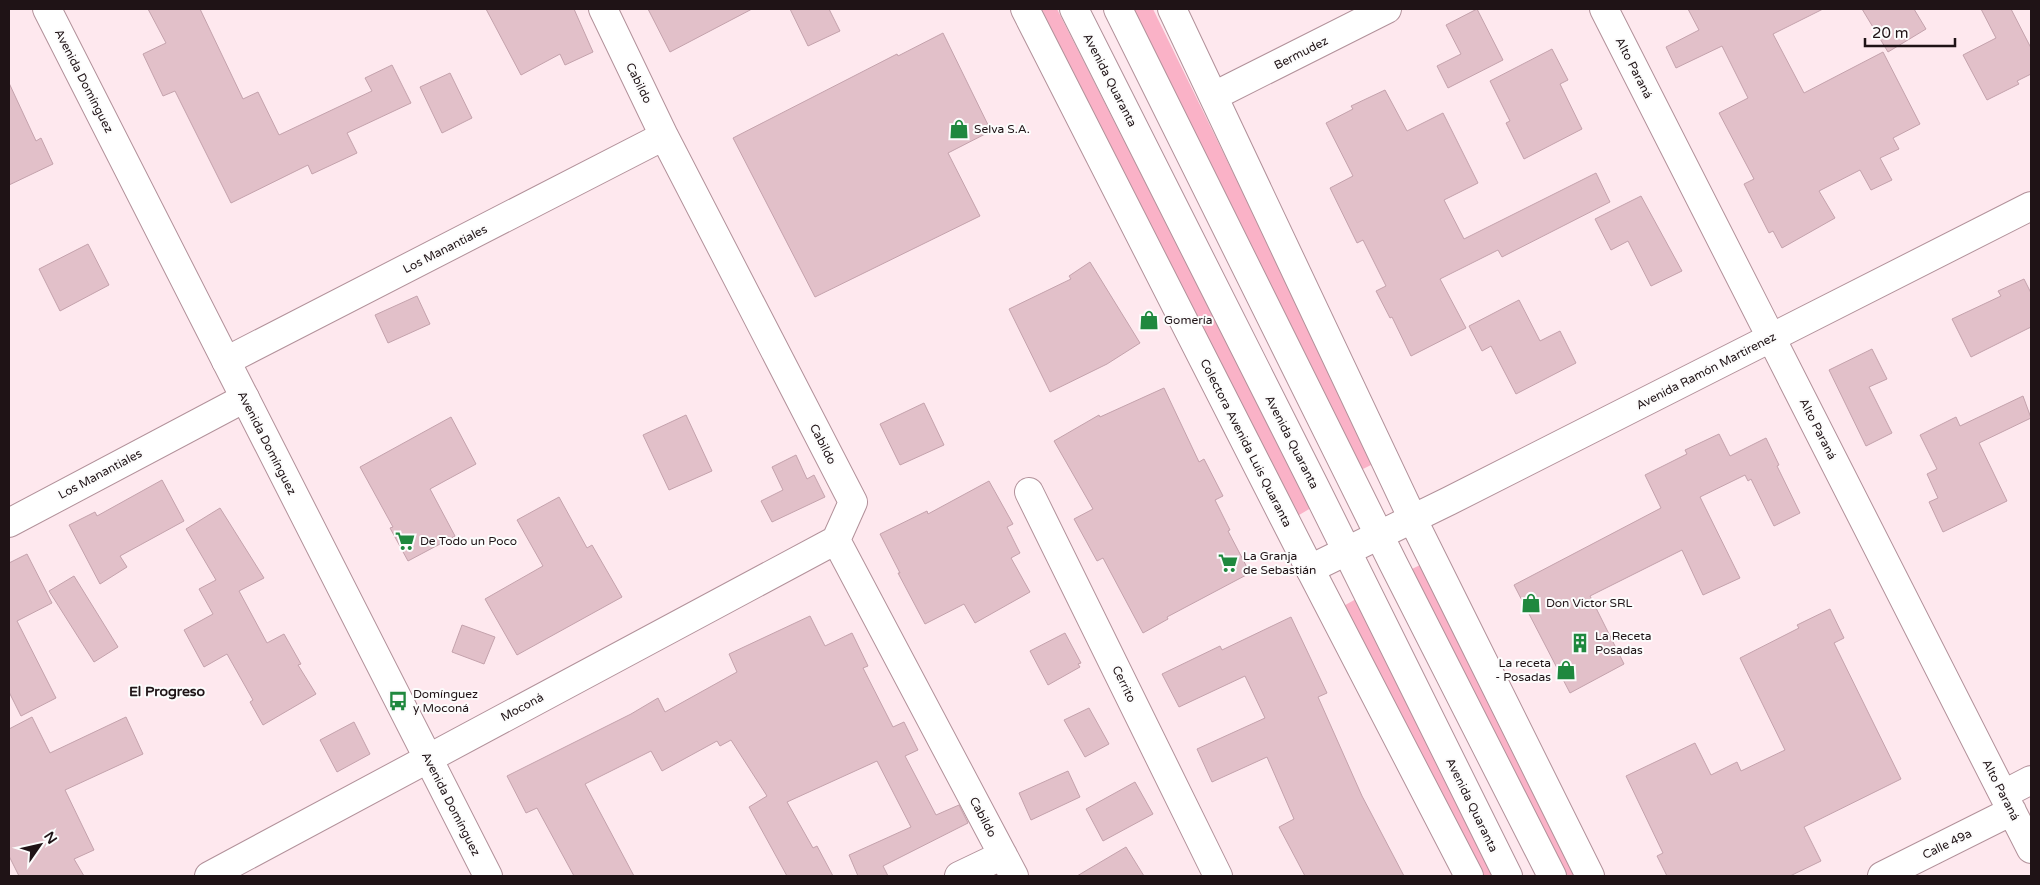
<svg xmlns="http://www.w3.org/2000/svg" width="2040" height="885" viewBox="0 0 2040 885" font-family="'Varela Round',sans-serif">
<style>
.green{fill:#fab2c7}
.building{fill:#e2c0c9;stroke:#c4a2ac}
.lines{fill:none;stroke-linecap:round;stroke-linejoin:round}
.minor-casing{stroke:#b2919a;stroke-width:30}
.secondary-casing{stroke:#b2919a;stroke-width:30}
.primary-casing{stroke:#b2919a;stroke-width:30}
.trunk-casing{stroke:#b2919a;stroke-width:30}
.minor{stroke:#fff;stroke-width:28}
.secondary{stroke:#fff;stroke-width:28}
.primary{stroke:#fff;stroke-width:28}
.trunk{stroke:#fff;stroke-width:28}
.labels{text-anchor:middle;stroke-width:4;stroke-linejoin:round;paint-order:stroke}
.street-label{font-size:12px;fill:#1f1316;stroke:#fcfcfc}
.poi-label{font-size:12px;fill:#1f1316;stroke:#fcfcfc;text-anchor:start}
.neighbourhood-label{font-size:14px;font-weight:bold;fill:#1f1316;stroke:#fcfcfc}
</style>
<rect width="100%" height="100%" fill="#fee8ee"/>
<path class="green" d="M 1036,9 L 1057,9 L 1311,508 L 1294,518 Z
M 1132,9 L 1153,9 L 1375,463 L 1357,472 Z
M 1426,562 L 1580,876 L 1560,876 L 1406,572 Z
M 1356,599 L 1496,876 L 1477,876 L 1340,608 Z"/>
<path class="building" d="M 148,9 L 200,9 L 243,99 L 258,92 L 279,135 L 372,91 L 365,78 L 392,65 L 411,103 L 347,133 L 357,153 L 312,174 L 308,165 L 231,203 L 175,91 L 163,96 L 143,54 L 166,43 Z
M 486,9 L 574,9 L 593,52 L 565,65 L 560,54 L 521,75 Z
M 648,9 L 752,9 L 670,52 Z
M 790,9 L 829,9 L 840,31 L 808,46 Z
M 1477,9 L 1503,60 L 1448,88 L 1437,66 L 1461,54 L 1446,25 Z
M 1688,9 L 1823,9 L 1773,34 L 1804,93 L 1883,52 L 1920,124 L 1893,138 L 1899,149 L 1880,158 L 1892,180 L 1871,190 L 1860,170 L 1819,191 L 1835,218 L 1782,248 L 1773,231 L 1769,233 L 1744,184 L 1754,179 L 1719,113 L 1748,98 L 1722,46 L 1676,68 L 1666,47 L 1699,30 Z
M 1862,9 L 1914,9 L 1926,29 L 1888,52 Z
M 1981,9 L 2011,9 L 2031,48 L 2031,74 L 2017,81 L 2019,84 L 1987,100 L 1963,55 L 1996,38 Z
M 943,33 L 991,131 L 948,153 L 980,216 L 815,297 L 733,138 L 897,54 L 898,56 Z
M 1552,49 L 1568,80 L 1560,84 L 1582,129 L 1524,159 L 1506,123 L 1510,121 L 1490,81 Z
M 450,73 L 472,118 L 442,133 L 420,87 Z
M 9,83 L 36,141 L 41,138 L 53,164 L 9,185 Z
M 1385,90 L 1407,131 L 1443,113 L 1478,183 L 1444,200 L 1464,239 L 1596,173 L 1610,202 L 1502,257 L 1498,250 L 1440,279 L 1466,328 L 1411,356 L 1392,317 L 1390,318 L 1376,291 L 1386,286 L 1363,240 L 1357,243 L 1330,188 L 1353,176 L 1326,123 L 1353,109 L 1351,106 Z
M 1641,196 L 1682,271 L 1651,286 L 1628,241 L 1611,250 L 1595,219 Z
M 88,244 L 109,285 L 60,311 L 39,269 Z
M 1090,262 L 1140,343 L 1107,364 L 1050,392 L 1009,309 L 1071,279 L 1069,276 Z
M 2024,279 L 2031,293 L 2031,327 L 1971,357 L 1952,319 L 2001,296 L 1998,291 Z
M 417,296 L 430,324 L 388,343 L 375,315 Z
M 1519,300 L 1540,341 L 1560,331 L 1576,363 L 1516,394 L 1491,346 L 1482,351 L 1469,326 Z
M 1872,349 L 1887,379 L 1869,387 L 1892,433 L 1866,446 L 1829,370 Z
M 1164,388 L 1199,462 L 1204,459 L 1223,496 L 1215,500 L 1230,530 L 1228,531 L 1250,573 L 1167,617 L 1168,619 L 1143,633 L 1103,558 L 1097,561 L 1074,519 L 1093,509 L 1054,441 L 1099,415 L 1100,417 Z
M 2023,396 L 2031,418 L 1979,443 L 2007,501 L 1943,532 L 1929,502 L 1938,498 L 1927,474 L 1937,469 L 1920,435 L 1956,417 L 1960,426 Z
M 924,403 L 944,445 L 900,465 L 880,424 Z
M 686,415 L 712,471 L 669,490 L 643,435 Z
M 451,417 L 476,464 L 430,489 L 455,536 L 408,561 L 390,528 L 393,527 L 360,467 Z
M 1719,434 L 1730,456 L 1766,438 L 1779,465 L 1777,466 L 1800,513 L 1774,526 L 1751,479 L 1748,481 L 1745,475 L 1700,497 L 1740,578 L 1703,595 L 1682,550 L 1590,596 L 1624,664 L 1570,693 L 1514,585 L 1661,508 L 1645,475 L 1687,454 L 1685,450 Z
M 796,455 L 807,479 L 814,475 L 825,497 L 772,522 L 761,501 L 783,490 L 772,467 Z
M 162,480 L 184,521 L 120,556 L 127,567 L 100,584 L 69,525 L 95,512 L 97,516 Z
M 989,481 L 1013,524 L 1007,527 L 1020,553 L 1011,558 L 1030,592 L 975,623 L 964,604 L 925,624 L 898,573 L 900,573 L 880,534 L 927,511 L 928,514 Z
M 559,497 L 587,548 L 592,545 L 622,597 L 517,655 L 485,599 L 543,566 L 517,520 Z
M 220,508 L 264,578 L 239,591 L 267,643 L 284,634 L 301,664 L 298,665 L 316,694 L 263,725 L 250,702 L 253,700 L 227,654 L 204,667 L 184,630 L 213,614 L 199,589 L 216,580 L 186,529 Z
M 27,554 L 52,603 L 17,621 L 56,698 L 21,716 L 9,692 L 9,563 Z
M 74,576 L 118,647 L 94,662 L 49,591 Z
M 1830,609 L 1844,638 L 1834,643 L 1901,779 L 1804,827 L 1821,861 L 1790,876 L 1667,876 L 1657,856 L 1663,853 L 1626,776 L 1695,743 L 1711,775 L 1737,762 L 1741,771 L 1785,750 L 1740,658 L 1799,628 L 1797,625 Z
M 810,616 L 825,646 L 852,633 L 868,666 L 863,668 L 893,727 L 904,722 L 918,750 L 905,756 L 936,815 L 959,805 L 968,823 L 883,866 L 888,876 L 858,876 L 849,855 L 911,827 L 877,761 L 787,802 L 813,848 L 817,846 L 833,876 L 787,876 L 749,807 L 767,796 L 731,740 L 720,746 L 717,741 L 662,771 L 651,751 L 585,784 L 634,876 L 574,876 L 537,808 L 526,813 L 507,776 L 631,714 L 658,698 L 665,712 L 737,672 L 729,654 Z
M 1291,617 L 1327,693 L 1318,697 L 1362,796 L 1404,876 L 1305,876 L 1279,827 L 1294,819 L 1267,757 L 1212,782 L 1197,749 L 1265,718 L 1245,676 L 1179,707 L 1162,674 L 1220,646 L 1222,650 Z
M 462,625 L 495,637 L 484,664 L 452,652 Z
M 1065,633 L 1081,663 L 1078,664 L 1080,667 L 1048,685 L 1030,651 Z
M 1089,708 L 1109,744 L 1085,757 L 1064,720 Z
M 32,717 L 50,753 L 126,717 L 143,754 L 65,790 L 94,850 L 74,859 L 84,876 L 19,876 L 9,856 L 9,729 Z
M 354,722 L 370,754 L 337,772 L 320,740 Z
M 1068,771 L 1080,797 L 1031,820 L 1019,793 Z
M 1135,782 L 1153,814 L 1103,841 L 1086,809 Z
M 1126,847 L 1144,876 L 1077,876 Z"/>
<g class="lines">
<defs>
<path id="minor" d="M 603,9 L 664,136 L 853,502 L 836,540
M 1025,9 L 1310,569 L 1469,876
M 1172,9 L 1419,532 L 1590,876
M 1604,9 L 2031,849
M 1214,96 L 1387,9
M 226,361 L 664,136
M 1029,492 L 1218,876
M 9,523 L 245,398
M 836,540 L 1014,876
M 2004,794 L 2031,780
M 209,876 L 836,540
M 959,876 L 1003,855
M 1882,876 L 2012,811"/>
<path id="secondary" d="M 47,9 L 488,876"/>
<path id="primary" d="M 1310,569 L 1449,501 L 2031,206"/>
<path id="trunk" d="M 1074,9 L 1315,487 L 1508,876
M 1118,9 L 1393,563 L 1552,876"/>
</defs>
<use href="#minor" class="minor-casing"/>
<use href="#secondary" class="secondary-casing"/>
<use href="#primary" class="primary-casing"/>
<use href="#trunk" class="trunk-casing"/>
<use href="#minor" class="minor"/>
<use href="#secondary" class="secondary"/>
<use href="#primary" class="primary"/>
<use href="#trunk" class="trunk"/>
</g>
<defs>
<symbol id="shop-bare" viewBox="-9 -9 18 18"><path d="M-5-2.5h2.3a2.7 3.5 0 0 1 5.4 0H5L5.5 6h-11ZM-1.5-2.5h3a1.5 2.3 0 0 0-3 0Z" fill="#1f883e" stroke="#fcfcfc" stroke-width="2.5" paint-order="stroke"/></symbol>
<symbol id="supermarket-bare" viewBox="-9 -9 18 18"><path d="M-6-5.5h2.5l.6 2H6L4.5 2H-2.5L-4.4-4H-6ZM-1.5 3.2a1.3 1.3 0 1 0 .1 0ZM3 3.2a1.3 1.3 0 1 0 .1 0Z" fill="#1f883e" stroke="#fcfcfc" stroke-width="2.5" paint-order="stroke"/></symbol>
<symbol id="building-bare" viewBox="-9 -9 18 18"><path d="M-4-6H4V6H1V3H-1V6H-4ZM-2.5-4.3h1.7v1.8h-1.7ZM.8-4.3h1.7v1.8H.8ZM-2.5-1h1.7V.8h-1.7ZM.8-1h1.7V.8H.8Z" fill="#1f883e" stroke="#fcfcfc" stroke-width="2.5" paint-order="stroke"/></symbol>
<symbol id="bus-bare" viewBox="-9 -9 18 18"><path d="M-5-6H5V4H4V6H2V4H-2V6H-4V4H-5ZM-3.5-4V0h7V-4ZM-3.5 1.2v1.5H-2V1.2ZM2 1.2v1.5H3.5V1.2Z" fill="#1f883e" stroke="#fcfcfc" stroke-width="2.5" paint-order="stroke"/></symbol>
</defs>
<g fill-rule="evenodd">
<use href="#shop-bare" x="945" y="115" width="28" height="28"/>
<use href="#shop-bare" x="1135" y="306" width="28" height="28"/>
<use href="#supermarket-bare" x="391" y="527" width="28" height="28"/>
<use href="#supermarket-bare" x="1214" y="549" width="28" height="28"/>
<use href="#shop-bare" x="1517" y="589" width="28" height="28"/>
<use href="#building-bare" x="1566" y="629" width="28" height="28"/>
<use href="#shop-bare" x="1552" y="656" width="28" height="28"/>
<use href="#bus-bare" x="384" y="687" width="28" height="28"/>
</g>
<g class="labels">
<g class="street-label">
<text transform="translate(1301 53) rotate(-27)" y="4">Bermudez</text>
<text transform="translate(1634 68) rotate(63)" y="4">Alto Paraná</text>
<text transform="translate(1110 80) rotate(63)" y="4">Avenida Quaranta</text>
<text transform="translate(84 81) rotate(63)" y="4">Avenida Domínguez</text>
<text transform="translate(639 83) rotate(64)" y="4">Cabildo</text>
<text transform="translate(445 249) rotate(-27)" y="4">Los Manantiales</text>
<text transform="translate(1706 371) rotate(-27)" y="4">Avenida Ramón Martirenez</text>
<text transform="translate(1818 429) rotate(63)" y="4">Alto Paraná</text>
<text transform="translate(1292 442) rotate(63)" y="4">Avenida Quaranta</text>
<text transform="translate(267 443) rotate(63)" y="4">Avenida Domínguez</text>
<text transform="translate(1246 443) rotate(63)" y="4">Colectora Avenida Luis Quaranta</text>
<text transform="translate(823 444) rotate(63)" y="4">Cabildo</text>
<text transform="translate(100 474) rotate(-28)" y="4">Los Manantiales</text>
<text transform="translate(1124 684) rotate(64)" y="4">Cerrito</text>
<text transform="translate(522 707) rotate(-28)" y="4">Moconá</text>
<text transform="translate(2001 790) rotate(63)" y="4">Alto Paraná</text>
<text transform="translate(451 804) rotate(63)" y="4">Avenida Domínguez</text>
<text transform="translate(1472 805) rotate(64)" y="4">Avenida Quaranta</text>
<text transform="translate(983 817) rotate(62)" y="4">Cabildo</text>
<text transform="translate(1947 844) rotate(-26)" y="4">Calle 49a</text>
</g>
<g class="poi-label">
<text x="974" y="133">Selva S.A.</text>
<text x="1164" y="324">Gomería</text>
<text x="420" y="545">De Todo un Poco</text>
<text x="1243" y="560">La Granja<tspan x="1243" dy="14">de Sebastián</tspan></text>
<text x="1546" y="607">Don Victor SRL</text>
<text x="1595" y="640">La Receta<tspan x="1595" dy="14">Posadas</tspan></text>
<text x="1551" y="667" text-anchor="end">La receta<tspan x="1551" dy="14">- Posadas</tspan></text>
<text x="413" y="698">Domínguez<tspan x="413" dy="14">y Moconá</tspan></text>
</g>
<g class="neighbourhood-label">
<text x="167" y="696">El Progreso</text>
</g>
</g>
<rect width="2040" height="885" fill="none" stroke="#1f1316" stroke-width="20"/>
<g transform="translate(40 845) rotate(56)" stroke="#fcfcfc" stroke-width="4" paint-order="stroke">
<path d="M0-4L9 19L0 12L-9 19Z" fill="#1f1316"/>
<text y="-8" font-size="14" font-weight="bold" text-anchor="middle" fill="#1f1316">N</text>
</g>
<path d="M1865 38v8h90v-8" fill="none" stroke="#1f1316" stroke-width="2.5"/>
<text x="1872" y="38" font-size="15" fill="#1f1316" stroke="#fcfcfc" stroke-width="4" paint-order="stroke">20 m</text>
</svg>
